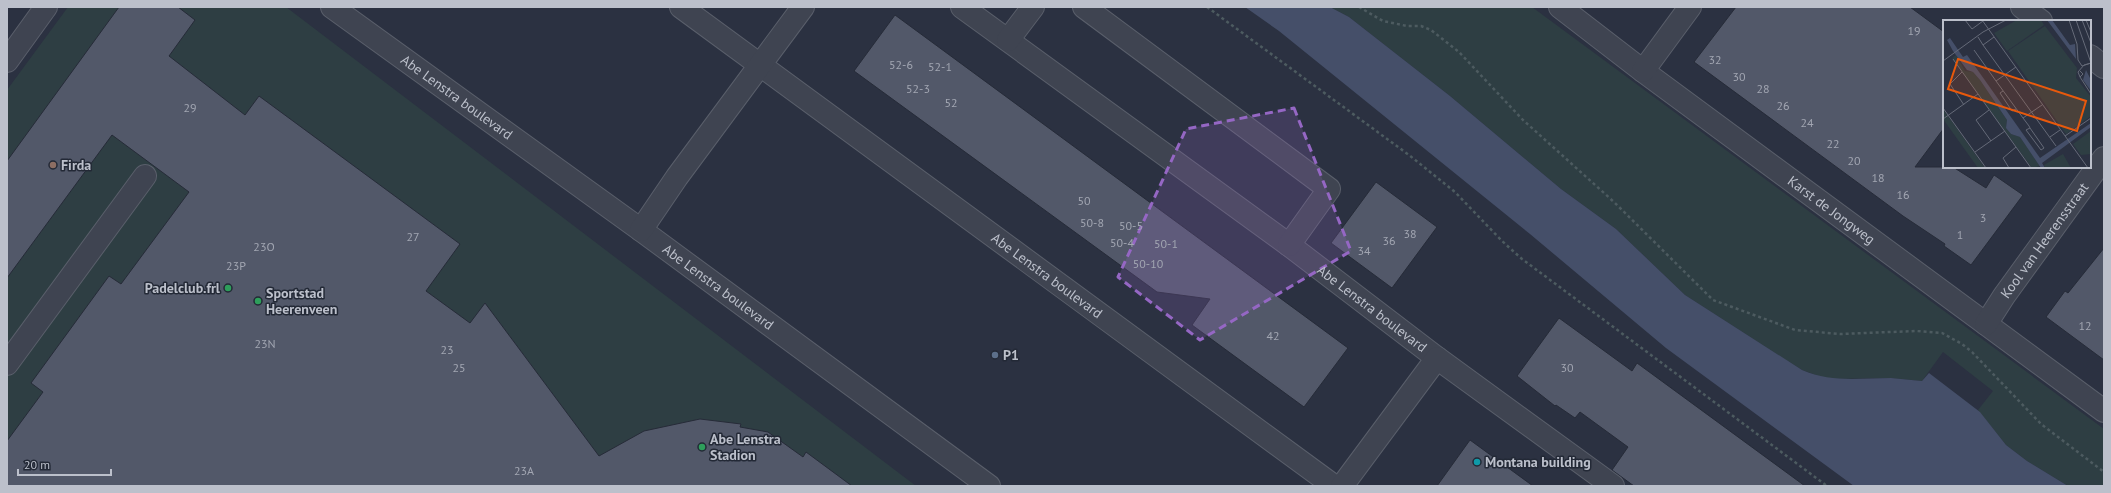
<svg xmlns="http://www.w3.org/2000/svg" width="2111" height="493" viewBox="0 0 2111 493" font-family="'PT Sans',sans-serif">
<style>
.green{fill:#2e3e43}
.water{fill:#454f69}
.building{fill:#525869;stroke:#262b38}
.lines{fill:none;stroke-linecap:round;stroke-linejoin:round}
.minor-casing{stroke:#5a5f6b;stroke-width:24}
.path{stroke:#4d5b60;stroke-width:2.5;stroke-dasharray:3 3;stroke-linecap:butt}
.minor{stroke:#3f4451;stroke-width:22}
.marked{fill:#9567c4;fill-opacity:0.2;stroke:#9567c4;stroke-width:3;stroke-dasharray:8 5;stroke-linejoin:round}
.education-dot{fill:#8d6e63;stroke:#232936;stroke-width:1.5}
.leisure-dot{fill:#2e9e5b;stroke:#232936;stroke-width:1.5}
.service-dot{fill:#5c6f8a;stroke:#232936;stroke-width:1.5}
.culture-dot{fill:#0f9aa8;stroke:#232936;stroke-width:1.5}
.labels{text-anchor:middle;stroke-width:3;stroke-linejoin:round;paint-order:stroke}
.number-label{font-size:12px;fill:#a2a6b2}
.street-label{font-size:14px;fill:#bcc0cb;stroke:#232936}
.poi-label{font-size:14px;font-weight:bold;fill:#bcc0cb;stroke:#232936;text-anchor:start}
.inset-road{fill:none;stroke:#656a78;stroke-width:1}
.view{fill:#e8590c;fill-opacity:0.15;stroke:#e8590c;stroke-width:2}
.inset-edge{fill:none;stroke:#bcc0cb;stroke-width:2}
</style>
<rect width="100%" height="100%" fill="#2b3141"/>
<path class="green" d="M 68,7 L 286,7 L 916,486 L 7,486 L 7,90 Z
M 1330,7 L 1532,7 L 2104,429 L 2104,486 L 2068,486 L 2027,461 L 2006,445 L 1978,410 L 1993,391 L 1943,352 L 1922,381 L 1891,378 L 1827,379 L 1802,370 L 1775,353 L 1685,295 L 1616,229 L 1561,189 L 1450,96 L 1349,17 Z"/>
<path class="water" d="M 1245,7 L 1330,7 L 1349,17 L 1450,96 L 1561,189 L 1616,229 L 1685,295 L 1802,370 C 1832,383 1859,378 1891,378 C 1901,379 1911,380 1922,381 L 1929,373 L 1980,412 L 2006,445 L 2027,461 L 2068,486 L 1854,486 L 1666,348 L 1530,234 L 1279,31 Z"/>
<path class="building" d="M 119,7 L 178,7 L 195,20 L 169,56 L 245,115 L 259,96 L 460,244 L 426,291 L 470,323 L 485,303 L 599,456 L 644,431 L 700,419 L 741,424 L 740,427 L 768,432 L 803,457 L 806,452 L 852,486 L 7,486 L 7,441 L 43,392 L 31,383 L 109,276 L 121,284 L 189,192 L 112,135 L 7,278 L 7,161 Z
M 1736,7 L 1910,7 L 1944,32 L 1944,128 L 1915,167 L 1953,167 L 1986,188 L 1994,175 L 2023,195 L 1971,265 L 1944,246 L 1945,244 L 1903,216 L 1694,62 Z
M 895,15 L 1348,348 L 1304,407 L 1192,325 L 1210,299 L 1157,292 L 854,71 Z
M 1376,182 L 1437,227 L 1392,288 L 1331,243 Z
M 2104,248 L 2104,360 L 2046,317 L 2065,291 L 2068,293 Z
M 1559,318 L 1632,371 L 1637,363 L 1805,486 L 1634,486 L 1612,470 L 1628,447 L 1580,412 L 1575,418 L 1556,405 L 1555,406 L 1517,376 Z
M 1470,440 L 1533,486 L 1437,486 Z"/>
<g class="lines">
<defs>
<g id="minor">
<path id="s1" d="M 332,7 L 641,230 L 989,486"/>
<path id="s2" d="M 681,7 L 1334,486"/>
<path id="s3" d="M 962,7 L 1289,245 L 1437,358"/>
<path d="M 1084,7 L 1329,189 L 1289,245"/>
<path id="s4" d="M 1560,7 L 1643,71 L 2104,411"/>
<path d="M 2022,7 L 2041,21"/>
<path d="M 1008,40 L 1033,7"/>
<path d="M 2090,56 L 2104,67"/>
<path d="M 7,61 L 46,7"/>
<path d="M 1643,71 L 1690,7"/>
<path d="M 641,230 L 677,177 L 803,7"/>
<path id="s5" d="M 1986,324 L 2004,296 L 2104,158"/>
<path d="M 7,364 L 145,176"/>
<path d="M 1342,486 L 1437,358 L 1613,486"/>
</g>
</defs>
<use href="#minor" class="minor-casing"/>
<path class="path" d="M 1207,7 L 1409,155 L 1455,192 L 1502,241 L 1522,259 L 1827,486
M 1359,7 L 1383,21 L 1407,26 L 1421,26 L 1431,30 L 1459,52 L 1523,120 L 1614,202 L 1713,300 L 1795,330 L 1840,334 L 1916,331 L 1942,333 L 1962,344 L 1972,352 L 2041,424 L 2104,472"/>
<use href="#minor" class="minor"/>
</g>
<path class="marked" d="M 1294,108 L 1351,251 L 1200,340 L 1118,277 L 1186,129 Z"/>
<circle class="education-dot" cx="53" cy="165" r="4"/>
<g class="leisure-dot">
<circle cx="228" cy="288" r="4"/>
<circle cx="258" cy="301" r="4"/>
<circle cx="702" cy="447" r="4"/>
</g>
<circle class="service-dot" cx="995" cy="355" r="4"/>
<circle class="culture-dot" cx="1477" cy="462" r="4"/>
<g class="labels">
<g class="number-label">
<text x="1914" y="35">19</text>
<text x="1715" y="64">32</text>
<text x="901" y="69">52-6</text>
<text x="940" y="71">52-1</text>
<text x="1739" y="81">30</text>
<text x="918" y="93">52-3</text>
<text x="1763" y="93">28</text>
<text x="951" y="107">52</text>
<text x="1783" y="110">26</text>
<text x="190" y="112">29</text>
<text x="1807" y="127">24</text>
<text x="1833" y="148">22</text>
<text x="1854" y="165">20</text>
<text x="1878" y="182">18</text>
<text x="1903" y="199">16</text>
<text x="1084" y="205">50</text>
<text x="1983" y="222">3</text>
<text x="1092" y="227">50-8</text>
<text x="1131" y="230">50-5</text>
<text x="1410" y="238">38</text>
<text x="1960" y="239">1</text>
<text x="413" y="241">27</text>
<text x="1389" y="245">36</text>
<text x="1122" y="247">50-4</text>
<text x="1166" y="248">50-1</text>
<text x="264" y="251">23O</text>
<text x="1364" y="255">34</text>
<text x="1148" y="268">50-10</text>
<text x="236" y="270">23P</text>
<text x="2085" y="330">12</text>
<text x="1273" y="340">42</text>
<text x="265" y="348">23N</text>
<text x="447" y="354">23</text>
<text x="459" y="372">25</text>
<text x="1567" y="372">30</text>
<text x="524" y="475">23A</text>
</g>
<g class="street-label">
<text dy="5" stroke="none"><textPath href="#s1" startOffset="154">Abe Lenstra boulevard</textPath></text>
<text dy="5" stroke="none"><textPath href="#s4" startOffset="339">Karst de Jongweg</textPath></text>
<text dy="5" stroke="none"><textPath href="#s5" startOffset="102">Kool van Heerensstraat</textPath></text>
<text dy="5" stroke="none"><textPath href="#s2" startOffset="454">Abe Lenstra boulevard</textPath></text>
<text dy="5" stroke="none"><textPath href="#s1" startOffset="477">Abe Lenstra boulevard</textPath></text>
<text dy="5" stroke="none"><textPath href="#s3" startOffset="509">Abe Lenstra boulevard</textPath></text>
</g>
<g class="poi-label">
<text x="61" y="170">Firda</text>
<text x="220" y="293" text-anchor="end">Padelclub.frl</text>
<text x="266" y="298">Sportstad<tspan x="266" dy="16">Heerenveen</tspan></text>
<text x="1003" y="360">P1</text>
<text x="710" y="444">Abe Lenstra<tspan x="710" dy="16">Stadion</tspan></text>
<text x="1485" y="467">Montana building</text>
</g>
</g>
<g transform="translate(1943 20)">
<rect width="148" height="148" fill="#2b3141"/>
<path d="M 74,0 L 98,0 L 101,5 L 64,31 L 51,13 ZM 102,6 L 134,48 L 133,58 L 148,77 L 148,96 L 123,114 L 65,31 ZM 13,35 L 22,51 L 30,52 L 37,60 L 64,100 L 63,108 L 68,114 L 77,117 L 97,146 L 89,148 L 9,38 ZM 0,89 L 42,148 L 35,148 L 0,99 ZM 148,111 L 148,134 L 138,135 L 130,124 ZM 120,134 L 128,148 L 102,148 L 101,145 Z" fill="#2e3e43"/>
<path d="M 104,0 L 109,0 L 127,25 L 132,24 L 133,39 ZM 7,18 L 20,37 L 24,35 L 97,138 L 148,103 L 148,107 L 99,143 L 102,148 L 98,148 L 77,117 L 68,114 L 63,108 L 64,100 L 37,60 L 30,52 L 24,50 L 10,31 L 4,20 ZM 143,50 L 148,60 L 148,71 L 140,60 Z" fill="#454f69"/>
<path class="inset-road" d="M 22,0 L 29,9 L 40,1M 39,0 L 145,148M 126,0 L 134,24 L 135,40 L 139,46M 133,0 L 148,43M 139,0 L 148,23M 143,0 L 148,12M 35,17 L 40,25 L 51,17M 40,25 L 113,126M 31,30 L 53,61 L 73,47M 10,39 L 88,148M 0,41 L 40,12 L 63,0M 137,51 L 140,54 L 137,57 L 135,52 L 141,45 L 148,43 L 139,46M 19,52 L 7,64 L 21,85M 137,57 L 148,74M 53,61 L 80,98 L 99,85M 60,71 L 57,73 L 69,91 L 73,89M 0,88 L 43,148M 46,90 L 33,100 L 48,121M 80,98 L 86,106 L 87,108 L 101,128 L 98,130 L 83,110 L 87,108M 0,99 L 35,74M 122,116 L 148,98M 107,117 L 117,110M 32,132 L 62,111M 66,148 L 60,138 L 73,127"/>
<path class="view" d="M 15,39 L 143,81 L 134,111 L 5,69 Z"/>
<rect width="148" height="148" class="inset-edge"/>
</g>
<rect width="2111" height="493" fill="none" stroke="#bcc0cb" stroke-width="16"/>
<path d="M18 469v6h93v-6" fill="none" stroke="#bcc0cb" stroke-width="2"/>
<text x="24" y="469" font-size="12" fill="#bcc0cb" stroke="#232936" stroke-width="3" paint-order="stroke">20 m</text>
</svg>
